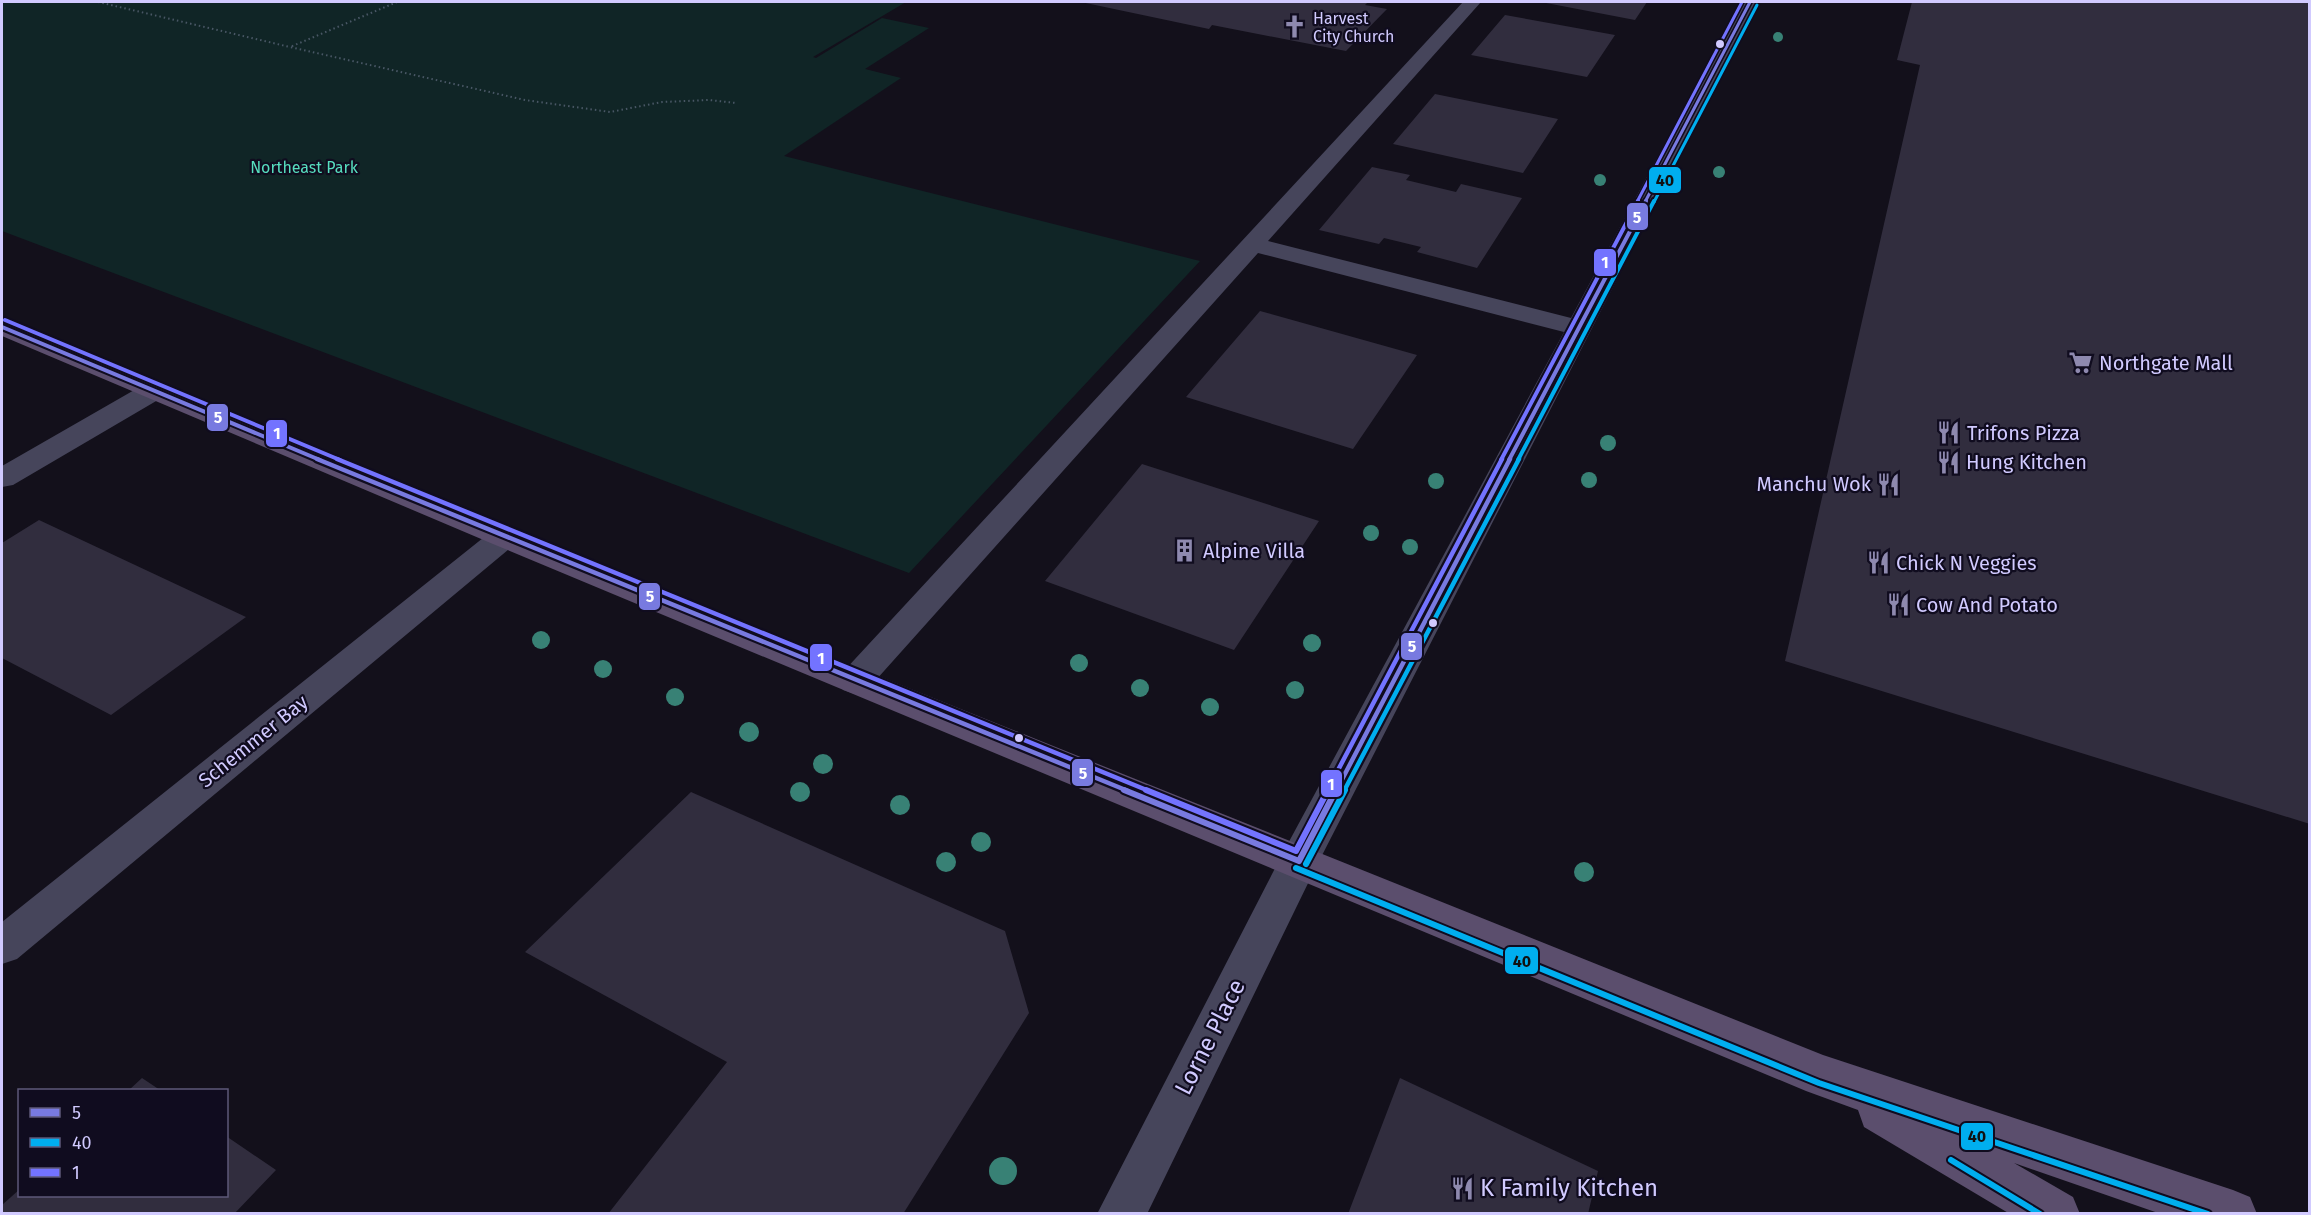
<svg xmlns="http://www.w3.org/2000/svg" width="2311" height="1215" viewBox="0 0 2311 1215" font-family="'Fira Sans',sans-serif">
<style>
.green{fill:#102526}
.building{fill:#312d3e}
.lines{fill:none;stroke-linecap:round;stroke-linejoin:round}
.path{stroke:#495765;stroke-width:2;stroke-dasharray:1.5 3;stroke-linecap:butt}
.minor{fill:#46455b;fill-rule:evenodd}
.major{fill:#5b4e6d;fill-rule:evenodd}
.bus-1-far3-casing{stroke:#100c1f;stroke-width:6}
.bus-1-far2-casing{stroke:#100c1f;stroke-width:8}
.bus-1-far1-casing{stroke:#100c1f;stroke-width:9}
.bus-1-casing{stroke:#100c1f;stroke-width:10}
.bus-2-far3-casing{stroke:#100c1f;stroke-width:6}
.bus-2-far2-casing{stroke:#100c1f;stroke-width:8}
.bus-2-far1-casing{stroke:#100c1f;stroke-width:9}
.bus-2-casing{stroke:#100c1f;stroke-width:10}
.bus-3-far3-casing{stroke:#100c1f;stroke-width:6}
.bus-3-far2-casing{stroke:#100c1f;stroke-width:8}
.bus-3-far1-casing{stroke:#100c1f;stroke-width:9}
.bus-3-casing{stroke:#100c1f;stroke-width:10}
.bus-1-far3{stroke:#787ae0;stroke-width:3}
.bus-1-far2{stroke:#787ae0;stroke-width:4}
.bus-1-far1{stroke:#787ae0;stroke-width:4.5}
.bus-1{stroke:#787ae0;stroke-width:6}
.bus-2-far3{stroke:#00aeef;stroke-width:3}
.bus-2-far2{stroke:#00aeef;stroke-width:4}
.bus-2-far1{stroke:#00aeef;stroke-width:4.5}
.bus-2{stroke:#00aeef;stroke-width:6}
.bus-3-far3{stroke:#7373ff;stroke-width:3}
.bus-3-far2{stroke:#7373ff;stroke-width:4}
.bus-3-far1{stroke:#7373ff;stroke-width:4.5}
.bus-3{stroke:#7373ff;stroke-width:6}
.tree{fill:#388175}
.bus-dot{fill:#d1caff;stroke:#100c1f;stroke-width:2}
.labels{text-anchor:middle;stroke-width:4.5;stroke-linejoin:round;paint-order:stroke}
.far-poi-label{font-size:16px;fill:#d1caff;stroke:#100c1f;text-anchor:start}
.far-park-label{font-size:16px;fill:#57debf;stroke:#100c1f}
.poi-label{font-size:20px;fill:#d1caff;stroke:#100c1f;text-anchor:start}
.street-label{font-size:20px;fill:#d1caff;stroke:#100c1f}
.near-street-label{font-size:24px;fill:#d1caff;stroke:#100c1f}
.near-poi-label{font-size:24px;fill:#d1caff;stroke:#100c1f;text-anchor:start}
.line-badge{stroke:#100c1f;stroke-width:2}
.badge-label{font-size:16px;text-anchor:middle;font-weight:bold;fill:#fff}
.pale-badge-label{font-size:16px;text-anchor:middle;font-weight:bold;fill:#111}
</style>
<rect width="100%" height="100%" fill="#13101b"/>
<path class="green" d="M 2,2 L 906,2 L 813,57 L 816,58 L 882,18 L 929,28 L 865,69 L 901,78 L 784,156 L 1200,261 L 909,573 L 2,231 Z"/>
<path class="building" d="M 1081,2 L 1368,2 L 1365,5 L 1387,9 L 1346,51 L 1212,25 L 1209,29 Z
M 1541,2 L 1647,2 L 1635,20 Z
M 1912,2 L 2310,2 L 2310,14 L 2308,14 L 2310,21 L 2310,824 L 1785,661 L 1920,65 L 1897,60 Z
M 1505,15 L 1615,35 L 1587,77 L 1471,55 Z
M 1435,94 L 1558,119 L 1523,173 L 1393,144 Z
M 1372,167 L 1410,175 L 1406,180 L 1456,192 L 1461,184 L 1522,198 L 1477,268 L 1417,252 L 1421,247 L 1384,238 L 1379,244 L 1319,230 Z
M 1260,311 L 1417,355 L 1353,449 L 1186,397 Z
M 1142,464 L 1319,521 L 1234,650 L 1045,581 Z
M 39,520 L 246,617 L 111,715 L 2,658 L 2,543 Z
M 691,792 L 1005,931 L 1029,1013 L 903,1214 L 608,1214 L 727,1062 L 525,952 Z
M 142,1078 L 160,1090 L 129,1090 Z
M 1400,1078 L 1598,1171 L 1588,1214 L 1348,1214 Z
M 226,1136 L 276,1170 L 234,1214 L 2,1214 L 2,1205 L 20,1189 L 20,1196 L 226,1196 Z"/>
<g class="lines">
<path class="path" d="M 98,2 L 290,47
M 397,2 L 290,47 L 525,100 L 610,112 L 662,102 L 709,100 L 736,103"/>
<path class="minor" d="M 1463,2 L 1481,2 L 1268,241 L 1571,318 L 1741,2 L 1759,2 L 1314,871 L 1147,1214 L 1097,1214 L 1285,849 L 1564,332 L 1258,253 L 867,690 L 855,694 L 843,690 L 838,681 L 843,672 Z
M 153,383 L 163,385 L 167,391 L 163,397 L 13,485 L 2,487 L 2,466 L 143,385 Z
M 504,527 L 515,530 L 520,537 L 515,544 L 17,959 L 2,964 L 2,922 L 493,530 Z"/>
<path class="major" d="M 2,319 L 515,530 L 1823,1055 L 2233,1190 L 2250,1197 L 2257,1214 L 2161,1214 L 2014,1163 L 2073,1197 L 2080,1214 L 2010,1214 L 1864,1127 L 1858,1110 L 1806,1091 L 493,544 L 2,336 Z"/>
<defs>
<path id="bus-1-far3" d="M 1645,202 L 1750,2"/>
<path id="bus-1-far2" d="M 2,327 L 320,460
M 1509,460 L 1646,201"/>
<path id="bus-1-far1" d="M 317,459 L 1128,791
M 1336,791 L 1510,459"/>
<path id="bus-1" d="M 1124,790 L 1299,861
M 1299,861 L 1336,790"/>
<path id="bus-2-far3" d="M 1654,202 L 1757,5"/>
<path id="bus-2-far2" d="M 1518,460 L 1654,201"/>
<path id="bus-2-far1" d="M 1344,791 L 1519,459"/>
<path id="bus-2" d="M 1306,864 L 1345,790
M 1296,868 L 1819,1083 L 2208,1214
M 1951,1160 L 2040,1214"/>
<path id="bus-3-far3" d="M 1637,202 L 1742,2"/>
<path id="bus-3-far2" d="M 5,320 L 340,460
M 1501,460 L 1638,201"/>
<path id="bus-3-far1" d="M 337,459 L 1149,791
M 1327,791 L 1502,459"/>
<path id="bus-3" d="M 1146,790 L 1296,851 L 1328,790"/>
</defs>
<use href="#bus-1-far3" class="bus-1-far3-casing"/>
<use href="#bus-1-far2" class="bus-1-far2-casing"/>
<use href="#bus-1-far1" class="bus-1-far1-casing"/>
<use href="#bus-1" class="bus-1-casing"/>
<use href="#bus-2-far3" class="bus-2-far3-casing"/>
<use href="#bus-2-far2" class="bus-2-far2-casing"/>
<use href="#bus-2-far1" class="bus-2-far1-casing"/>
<use href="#bus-2" class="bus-2-casing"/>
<use href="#bus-3-far3" class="bus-3-far3-casing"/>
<use href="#bus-3-far2" class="bus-3-far2-casing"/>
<use href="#bus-3-far1" class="bus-3-far1-casing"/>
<use href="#bus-3" class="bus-3-casing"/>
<use href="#bus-1-far3" class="bus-1-far3"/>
<use href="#bus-1-far2" class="bus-1-far2"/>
<use href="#bus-1-far1" class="bus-1-far1"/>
<use href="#bus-1" class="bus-1"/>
<use href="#bus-2-far3" class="bus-2-far3"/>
<use href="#bus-2-far2" class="bus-2-far2"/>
<use href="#bus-2-far1" class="bus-2-far1"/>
<use href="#bus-2" class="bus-2"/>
<use href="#bus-3-far3" class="bus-3-far3"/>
<use href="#bus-3-far2" class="bus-3-far2"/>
<use href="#bus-3-far1" class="bus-3-far1"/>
<use href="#bus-3" class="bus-3"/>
</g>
<g class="tree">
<circle cx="1778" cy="37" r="5"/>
<circle cx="1719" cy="172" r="6"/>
<circle cx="1600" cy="180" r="6"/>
<circle cx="1608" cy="443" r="8"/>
<circle cx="1589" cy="480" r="8"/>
<circle cx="1436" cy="481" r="8"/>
<circle cx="1371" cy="533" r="8"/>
<circle cx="1410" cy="547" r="8"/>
<circle cx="541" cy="640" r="9"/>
<circle cx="1312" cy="643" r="9"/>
<circle cx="1079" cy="663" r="9"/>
<circle cx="603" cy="669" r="9"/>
<circle cx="1140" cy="688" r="9"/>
<circle cx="1295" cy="690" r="9"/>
<circle cx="675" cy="697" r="9"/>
<circle cx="1210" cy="707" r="9"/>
<circle cx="749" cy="732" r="10"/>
<circle cx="823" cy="764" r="10"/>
<circle cx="800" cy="792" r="10"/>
<circle cx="900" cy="805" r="10"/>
<circle cx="981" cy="842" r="10"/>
<circle cx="946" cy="862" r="10"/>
<circle cx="1584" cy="872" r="10"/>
<circle cx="1003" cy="1171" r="14"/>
</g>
<defs>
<symbol id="church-bare" viewBox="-9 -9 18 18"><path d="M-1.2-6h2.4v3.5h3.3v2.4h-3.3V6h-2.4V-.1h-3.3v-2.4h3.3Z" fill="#8e89af" stroke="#100c1f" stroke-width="2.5" paint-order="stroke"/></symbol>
<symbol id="supermarket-bare" viewBox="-9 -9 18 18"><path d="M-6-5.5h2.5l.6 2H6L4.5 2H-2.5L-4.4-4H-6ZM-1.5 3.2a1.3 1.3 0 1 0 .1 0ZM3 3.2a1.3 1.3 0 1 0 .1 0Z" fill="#8e89af" stroke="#100c1f" stroke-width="2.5" paint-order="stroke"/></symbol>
<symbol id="restaurant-bare" viewBox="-9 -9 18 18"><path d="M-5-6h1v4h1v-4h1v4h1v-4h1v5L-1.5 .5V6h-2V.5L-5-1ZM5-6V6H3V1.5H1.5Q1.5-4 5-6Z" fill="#8e89af" stroke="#100c1f" stroke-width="2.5" paint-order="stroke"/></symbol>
<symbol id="building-bare" viewBox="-9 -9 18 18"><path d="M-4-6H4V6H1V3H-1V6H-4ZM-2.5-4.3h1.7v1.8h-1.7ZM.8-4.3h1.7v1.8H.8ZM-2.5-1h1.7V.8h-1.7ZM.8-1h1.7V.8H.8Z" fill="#8e89af" stroke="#100c1f" stroke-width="2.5" paint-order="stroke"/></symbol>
</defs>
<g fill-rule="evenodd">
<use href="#church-bare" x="1278" y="10" width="33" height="33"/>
<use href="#supermarket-bare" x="2064" y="346" width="33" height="33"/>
<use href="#restaurant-bare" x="1932" y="416" width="33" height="33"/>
<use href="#restaurant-bare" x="1932" y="446" width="33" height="33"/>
<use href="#restaurant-bare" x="1872" y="468" width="33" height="33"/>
<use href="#building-bare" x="1168" y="534" width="33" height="33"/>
<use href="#restaurant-bare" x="1862" y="546" width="33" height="33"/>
<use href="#restaurant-bare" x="1882" y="588" width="33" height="33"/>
<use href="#restaurant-bare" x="1446" y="1172" width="33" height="33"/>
</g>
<g class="bus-dot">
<circle cx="1720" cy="44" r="5"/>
<circle cx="1433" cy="623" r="5"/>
<circle cx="1019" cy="738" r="5"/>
</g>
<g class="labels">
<g class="far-poi-label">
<text x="1313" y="24">Harvest<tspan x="1313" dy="18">City Church</tspan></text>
</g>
<g class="far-park-label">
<text x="304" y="173">Northeast Park</text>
</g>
<g class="poi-label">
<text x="2099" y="370">Northgate Mall</text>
<text x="1967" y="440">Trifons Pizza</text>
<text x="1966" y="469">Hung Kitchen</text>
<text x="1871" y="491" text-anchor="end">Manchu Wok</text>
<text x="1203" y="558">Alpine Villa</text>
<text x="1896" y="570">Chick N Veggies</text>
<text x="1916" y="612">Cow And Potato</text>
</g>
<g class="street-label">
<text transform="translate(253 741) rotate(-39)" y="7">Schemmer Bay</text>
</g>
<g class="near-street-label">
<text transform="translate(1210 1037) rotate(-63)" y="8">Lorne Place</text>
</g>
<g class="near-poi-label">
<text x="1480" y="1196">K Family Kitchen</text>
</g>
</g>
<g class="line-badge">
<rect x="1648" y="166" width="34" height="28" rx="6" fill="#00aeef"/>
<rect x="1626" y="202" width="23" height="29" rx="6" fill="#787ae0"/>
<rect x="1593" y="248" width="24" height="29" rx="6" fill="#7373ff"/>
<rect x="206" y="403" width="23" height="29" rx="6" fill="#787ae0"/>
<rect x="265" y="419" width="23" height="29" rx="6" fill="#7373ff"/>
<rect x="638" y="582" width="23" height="29" rx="6" fill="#787ae0"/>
<rect x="1400" y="632" width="23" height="29" rx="6" fill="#787ae0"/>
<rect x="809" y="643" width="24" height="29" rx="6" fill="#7373ff"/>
<rect x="1071" y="758" width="23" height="29" rx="6" fill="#787ae0"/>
<rect x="1320" y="769" width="23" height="29" rx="6" fill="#7373ff"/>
<rect x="1504" y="946" width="35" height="29" rx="6" fill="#00aeef"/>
<rect x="1960" y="1122" width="34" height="29" rx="6" fill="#00aeef"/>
</g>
<g class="badge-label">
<text x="1637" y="223">5</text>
<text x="1605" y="268">1</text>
<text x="218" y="423">5</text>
<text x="277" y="439">1</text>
<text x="650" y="602">5</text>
<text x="1412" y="652">5</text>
<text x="821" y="664">1</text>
<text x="1083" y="779">5</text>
<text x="1331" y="790">1</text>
</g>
<g class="pale-badge-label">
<text x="1665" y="186">40</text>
<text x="1522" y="967">40</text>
<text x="1977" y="1142">40</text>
</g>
<rect width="2311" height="1215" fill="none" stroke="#d1caff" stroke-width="6"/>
<rect x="18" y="1089" width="210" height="108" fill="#100c1f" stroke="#5d5879" stroke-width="1.5"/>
<rect x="30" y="1108" width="30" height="9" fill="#787ae0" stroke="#5d5879" stroke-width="1.5"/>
<text x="72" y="1119" font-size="18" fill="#d1caff">5</text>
<rect x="30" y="1138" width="30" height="9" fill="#00aeef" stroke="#5d5879" stroke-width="1.5"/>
<text x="72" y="1149" font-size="18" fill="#d1caff">40</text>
<rect x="30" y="1168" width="30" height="9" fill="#7373ff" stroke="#5d5879" stroke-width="1.5"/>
<text x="72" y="1179" font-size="18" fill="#d1caff">1</text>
</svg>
